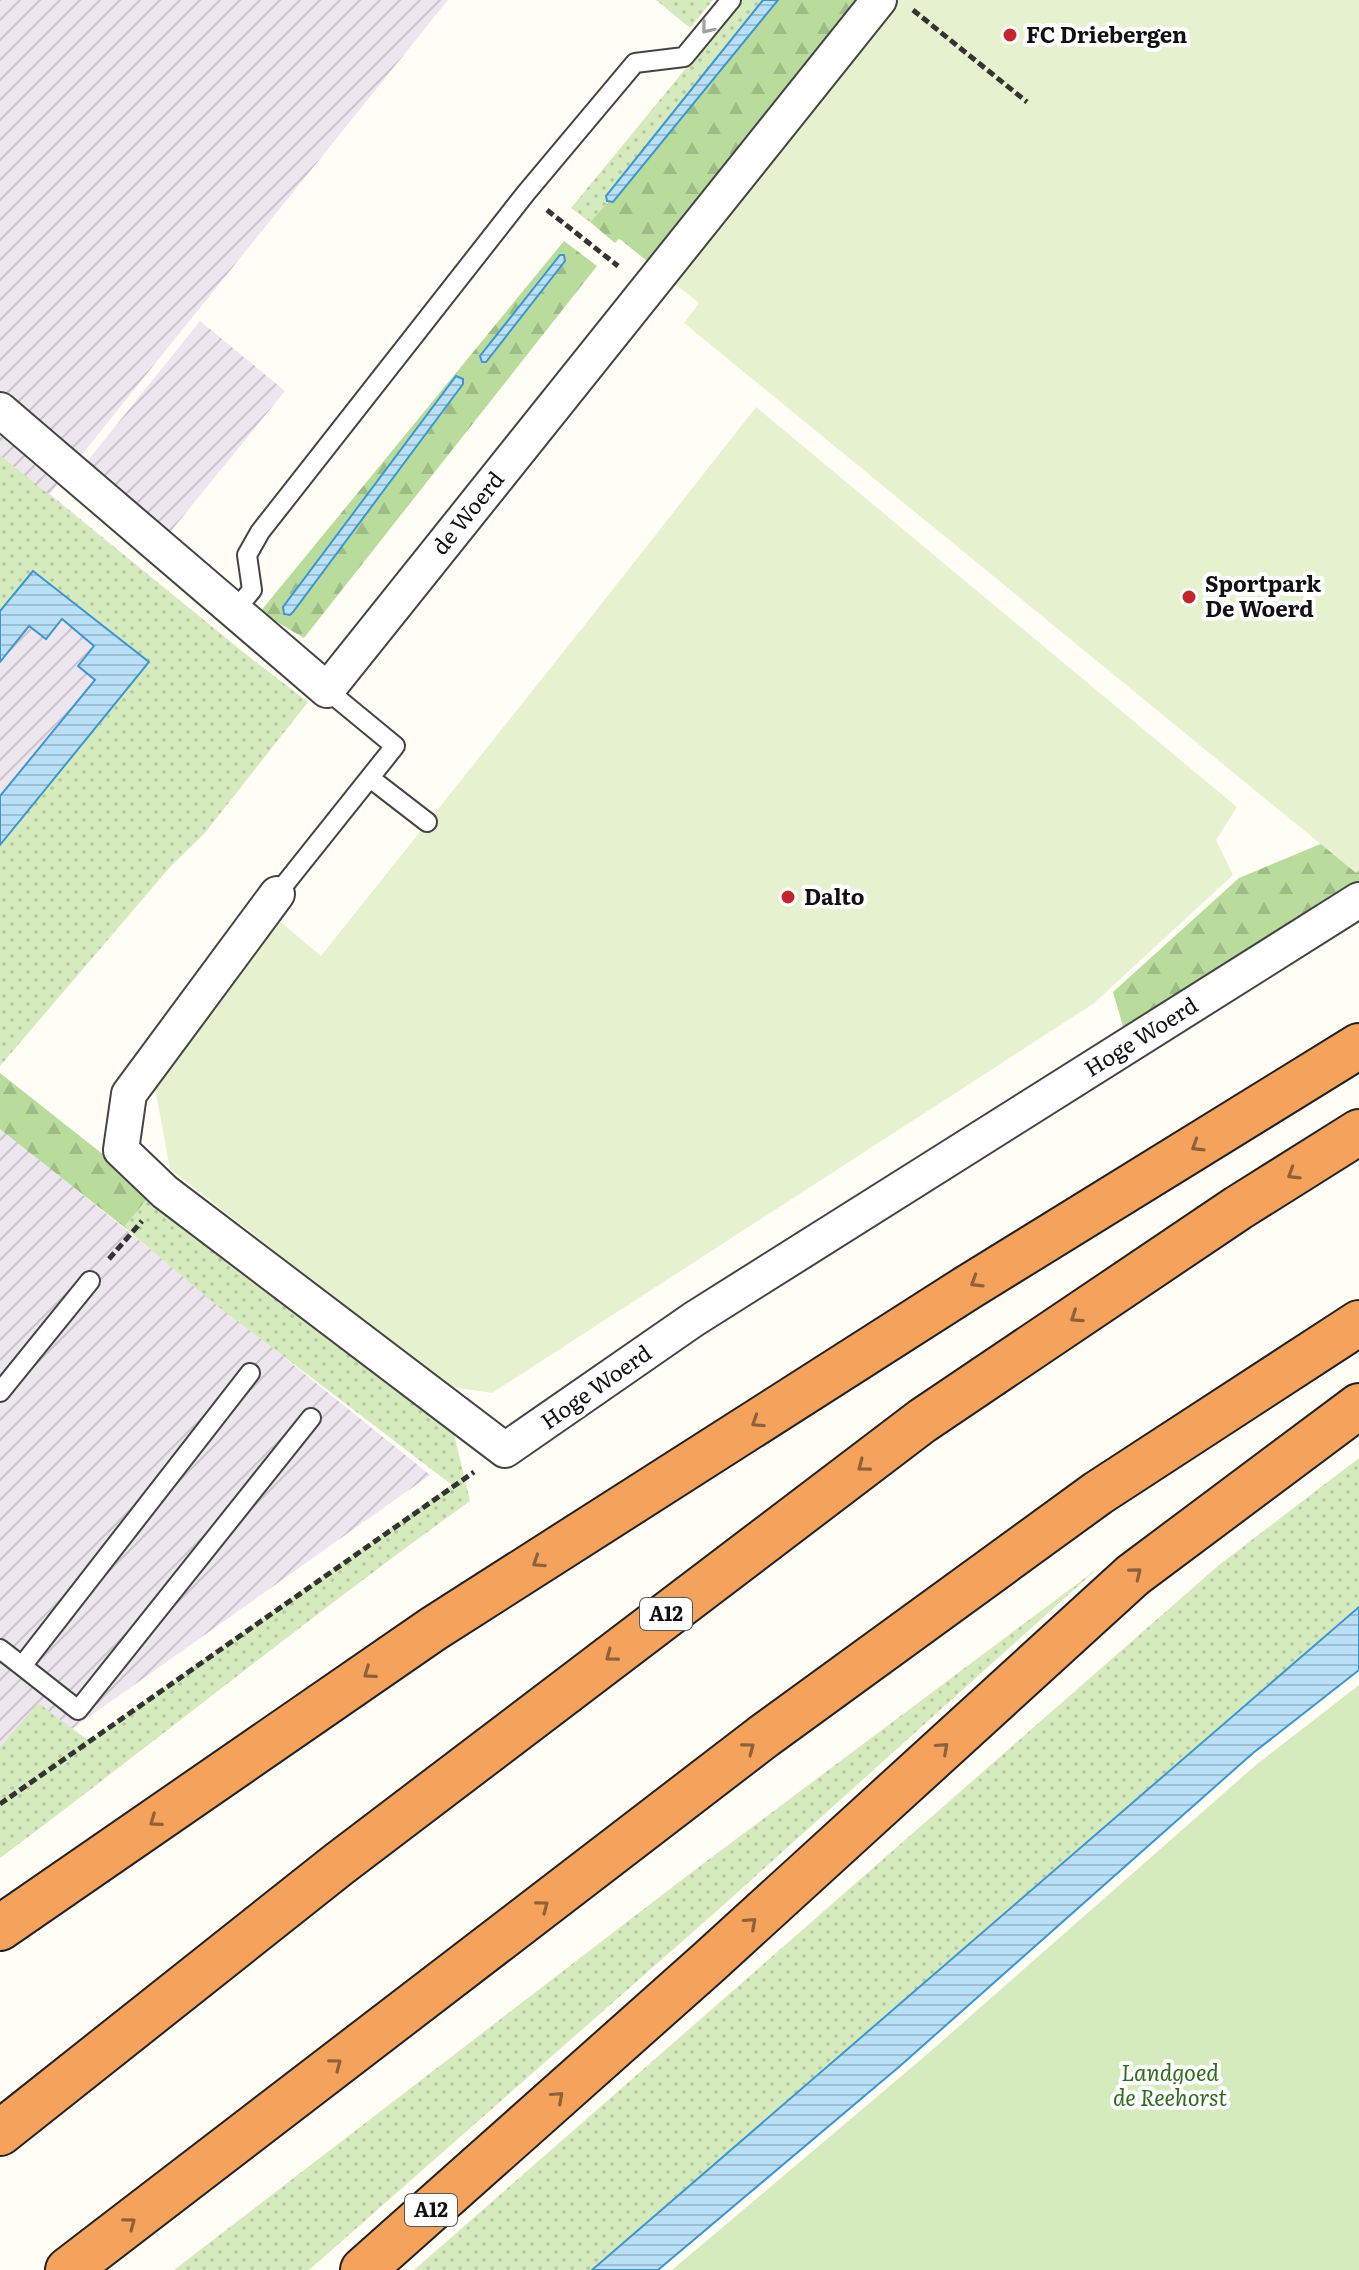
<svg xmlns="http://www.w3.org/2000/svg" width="1359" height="2270" viewBox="0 0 1359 2270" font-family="Literata,serif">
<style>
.industrial{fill:url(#industrial-furrows)}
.grass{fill:url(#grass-dots)}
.forest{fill:url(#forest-firs)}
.park{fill:#d5ebbd}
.pitch{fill:#e6f2cf}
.water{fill:url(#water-rules);stroke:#3f96cf;stroke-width:2}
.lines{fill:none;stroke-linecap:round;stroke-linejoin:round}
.service-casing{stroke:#444;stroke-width:22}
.minor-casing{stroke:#444;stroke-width:38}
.motorway-casing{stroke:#222;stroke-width:48}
.path{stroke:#333;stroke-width:5;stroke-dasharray:8 4;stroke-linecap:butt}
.service{stroke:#fff;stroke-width:18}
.minor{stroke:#fff;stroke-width:34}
.motorway{stroke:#f5a25d;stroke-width:44}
.oneway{stroke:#a0a0a0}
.oneway2{stroke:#8e613b}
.poi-dot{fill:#c4262e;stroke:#fff;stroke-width:3}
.labels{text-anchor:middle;stroke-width:8;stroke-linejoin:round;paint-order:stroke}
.shield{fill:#fff;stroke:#585858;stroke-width:2}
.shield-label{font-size:20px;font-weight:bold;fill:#111}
.poi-label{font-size:22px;font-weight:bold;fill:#111;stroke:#fff;text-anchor:start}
.street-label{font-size:22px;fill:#111;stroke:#fff}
.park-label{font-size:22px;font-style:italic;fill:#2f6b1f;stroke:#fff}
</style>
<defs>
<pattern id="industrial-furrows" width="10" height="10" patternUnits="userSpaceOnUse" patternTransform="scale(2)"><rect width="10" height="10" fill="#eee6ef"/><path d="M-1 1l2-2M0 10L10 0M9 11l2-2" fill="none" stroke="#cbc4cc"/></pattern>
<pattern id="grass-dots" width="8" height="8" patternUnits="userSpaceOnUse" patternTransform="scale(2)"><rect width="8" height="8" fill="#d5ebbd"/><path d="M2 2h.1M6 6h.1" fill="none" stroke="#b6c8a1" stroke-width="1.8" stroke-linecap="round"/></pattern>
<pattern id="forest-firs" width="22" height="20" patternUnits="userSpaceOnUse" patternTransform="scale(2)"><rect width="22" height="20" fill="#b9dc9c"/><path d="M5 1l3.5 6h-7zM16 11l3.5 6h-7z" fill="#9ebc85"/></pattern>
<pattern id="water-rules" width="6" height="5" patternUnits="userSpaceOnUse" patternTransform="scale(2)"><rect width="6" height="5" fill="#b9e0f7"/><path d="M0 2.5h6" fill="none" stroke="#9ebfd3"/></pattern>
</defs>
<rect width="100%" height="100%" fill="#fffdf5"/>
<path class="industrial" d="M 0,0 L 448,0 L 50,494 L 243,652 L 0,947 Z
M 200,321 L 285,391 L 167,536 L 85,464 Z
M 0,1128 L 430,1475 L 0,1780 Z"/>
<path class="grass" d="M 656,0 L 713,0 L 690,28 Z
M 742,0 L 763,0 L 606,196 L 608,202 L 590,222 L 571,208 Z
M 0,455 L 243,652 L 308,702 L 204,834 L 170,867 L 0,1066 L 0,845 L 149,662 L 33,571 L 0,611 Z
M 152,1193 L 451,1421 L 470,1501 C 310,1616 158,1740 0,1858 L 0,1747 L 38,1703 L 89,1741 L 452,1485 L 215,1304 L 124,1227 Z
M 1359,1458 L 1359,1607 L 592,2270 L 414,2270 L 1219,1565 Z
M 1097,1569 L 719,1909 L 309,2270 L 174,2270 L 692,1872 Z"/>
<path class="forest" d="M 778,0 L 862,0 L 652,265 L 621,240 L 619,239 L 615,243 L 590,222 L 608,202 L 613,202 Z
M 564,241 L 597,266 L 304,638 L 260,612 Z
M 1359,828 L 1359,889 L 1125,1033 L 1113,992 L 1239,878 Z
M 0,1073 L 152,1193 L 124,1227 L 0,1129 Z"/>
<path class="park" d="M 1359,1685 L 1359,2270 L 672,2270 L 924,2057 L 1257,1764 Z"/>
<path class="pitch" d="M 895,0 L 1359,0 L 1359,870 L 1356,873 L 684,323 L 699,303 L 671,281 Z
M 756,407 L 1237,807 L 1216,840 L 1233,875 L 1093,1004 L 492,1393 L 446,1386 L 170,1169 L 153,1077 L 277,919 L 321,956 L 599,607 Z"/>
<path class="water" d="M 763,0 L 778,0 L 613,202 L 607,201 L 606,196 Z
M 560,255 L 564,255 L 565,261 L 486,362 L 482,362 L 480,356 Z
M 456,376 L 463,379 L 463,384 L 293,612 L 290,615 L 284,614 L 283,607 Z
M 33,571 L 149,662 L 0,845 L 0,796 L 95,680 L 78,666 L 94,646 L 62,619 L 46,639 L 29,626 L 0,662 L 0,611 Z
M 1359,1607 L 1359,1670 L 1253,1753 L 900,2066 L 658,2270 L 592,2270 Z"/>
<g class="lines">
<defs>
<path id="service" d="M 234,611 L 252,590 L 247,555 L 260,532 L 526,193 L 635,63 L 684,57 L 731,0
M 370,778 L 427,822
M 277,894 L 395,746 L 327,690
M 0,1392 L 90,1281
M 0,1649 L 22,1666 L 250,1373
M 22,1666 L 78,1710 L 311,1418"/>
<path id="minor" d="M 0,410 L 327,690 L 879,0
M 277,894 L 129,1094 L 121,1150 L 165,1192 L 505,1450 L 694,1319 L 1359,900"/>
<path id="motorway" d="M 0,1928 L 433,1629 L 967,1288 L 1359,1046
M 0,2133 L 339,1864 L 922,1421 L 1238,1208 L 1359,1132
M 68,2270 L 764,1736 L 1098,1493 L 1359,1323
M 363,2270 L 709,1962 L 1133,1575 L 1359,1406"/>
</defs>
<use href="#service" class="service-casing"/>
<use href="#minor" class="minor-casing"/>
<use href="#motorway" class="motorway-casing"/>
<path class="path" d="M 913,10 L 1027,102
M 547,210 L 618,266
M 109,1259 L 142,1221
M 0,1804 L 474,1472"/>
<use href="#service" class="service"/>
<use href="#minor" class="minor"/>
<use href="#motorway" class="motorway"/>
</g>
<defs><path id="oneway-chevron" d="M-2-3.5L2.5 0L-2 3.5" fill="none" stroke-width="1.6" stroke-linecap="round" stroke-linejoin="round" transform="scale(2)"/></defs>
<use class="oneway" href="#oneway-chevron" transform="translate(707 28) rotate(129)"/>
<g class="oneway2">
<use href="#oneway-chevron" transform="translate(1197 1146) rotate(148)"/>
<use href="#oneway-chevron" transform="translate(1293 1174) rotate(148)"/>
<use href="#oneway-chevron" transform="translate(976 1282) rotate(148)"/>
<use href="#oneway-chevron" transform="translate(1076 1317) rotate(146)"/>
<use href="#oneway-chevron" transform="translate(757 1422) rotate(147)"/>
<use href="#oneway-chevron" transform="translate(863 1466) rotate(143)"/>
<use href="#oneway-chevron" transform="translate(538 1562) rotate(147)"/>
<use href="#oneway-chevron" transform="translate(1136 1573) rotate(-39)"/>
<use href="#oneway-chevron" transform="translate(611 1656) rotate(143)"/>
<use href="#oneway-chevron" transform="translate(369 1673) rotate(145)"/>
<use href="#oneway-chevron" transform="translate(749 1748) rotate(-37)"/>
<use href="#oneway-chevron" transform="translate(943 1748) rotate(-42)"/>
<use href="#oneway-chevron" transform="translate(155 1821) rotate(145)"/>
<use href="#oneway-chevron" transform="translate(543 1906) rotate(-37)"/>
<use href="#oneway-chevron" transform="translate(751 1923) rotate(-42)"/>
<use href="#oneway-chevron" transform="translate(336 2064) rotate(-37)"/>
<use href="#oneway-chevron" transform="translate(558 2097) rotate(-42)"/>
<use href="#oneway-chevron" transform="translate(130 2223) rotate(-37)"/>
</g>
<g class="poi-dot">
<circle cx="1010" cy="35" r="8"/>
<circle cx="1189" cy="597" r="8"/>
<circle cx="788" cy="897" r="8"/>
</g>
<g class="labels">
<g class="shield">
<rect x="640" y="1598" width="52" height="32" rx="6"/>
<rect x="405" y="2194" width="52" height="32" rx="6"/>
</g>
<g class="shield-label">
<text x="666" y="1621">A12</text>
<text x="431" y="2217">A12</text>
</g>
<g class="poi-label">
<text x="1026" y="43">FC Driebergen</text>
<text x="1205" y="592">Sportpark<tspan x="1205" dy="25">De Woerd</tspan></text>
<text x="804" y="905">Dalto</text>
</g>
<g class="street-label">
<text transform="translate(468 513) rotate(-51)" y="8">de Woerd</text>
<text transform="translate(1141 1037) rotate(-32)" y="8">Hoge Woerd</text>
<text transform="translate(596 1387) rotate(-35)" y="8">Hoge Woerd</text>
</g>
<g class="park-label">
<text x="1170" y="2081">Landgoed<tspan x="1170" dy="25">de Reehorst</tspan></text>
</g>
</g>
</svg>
